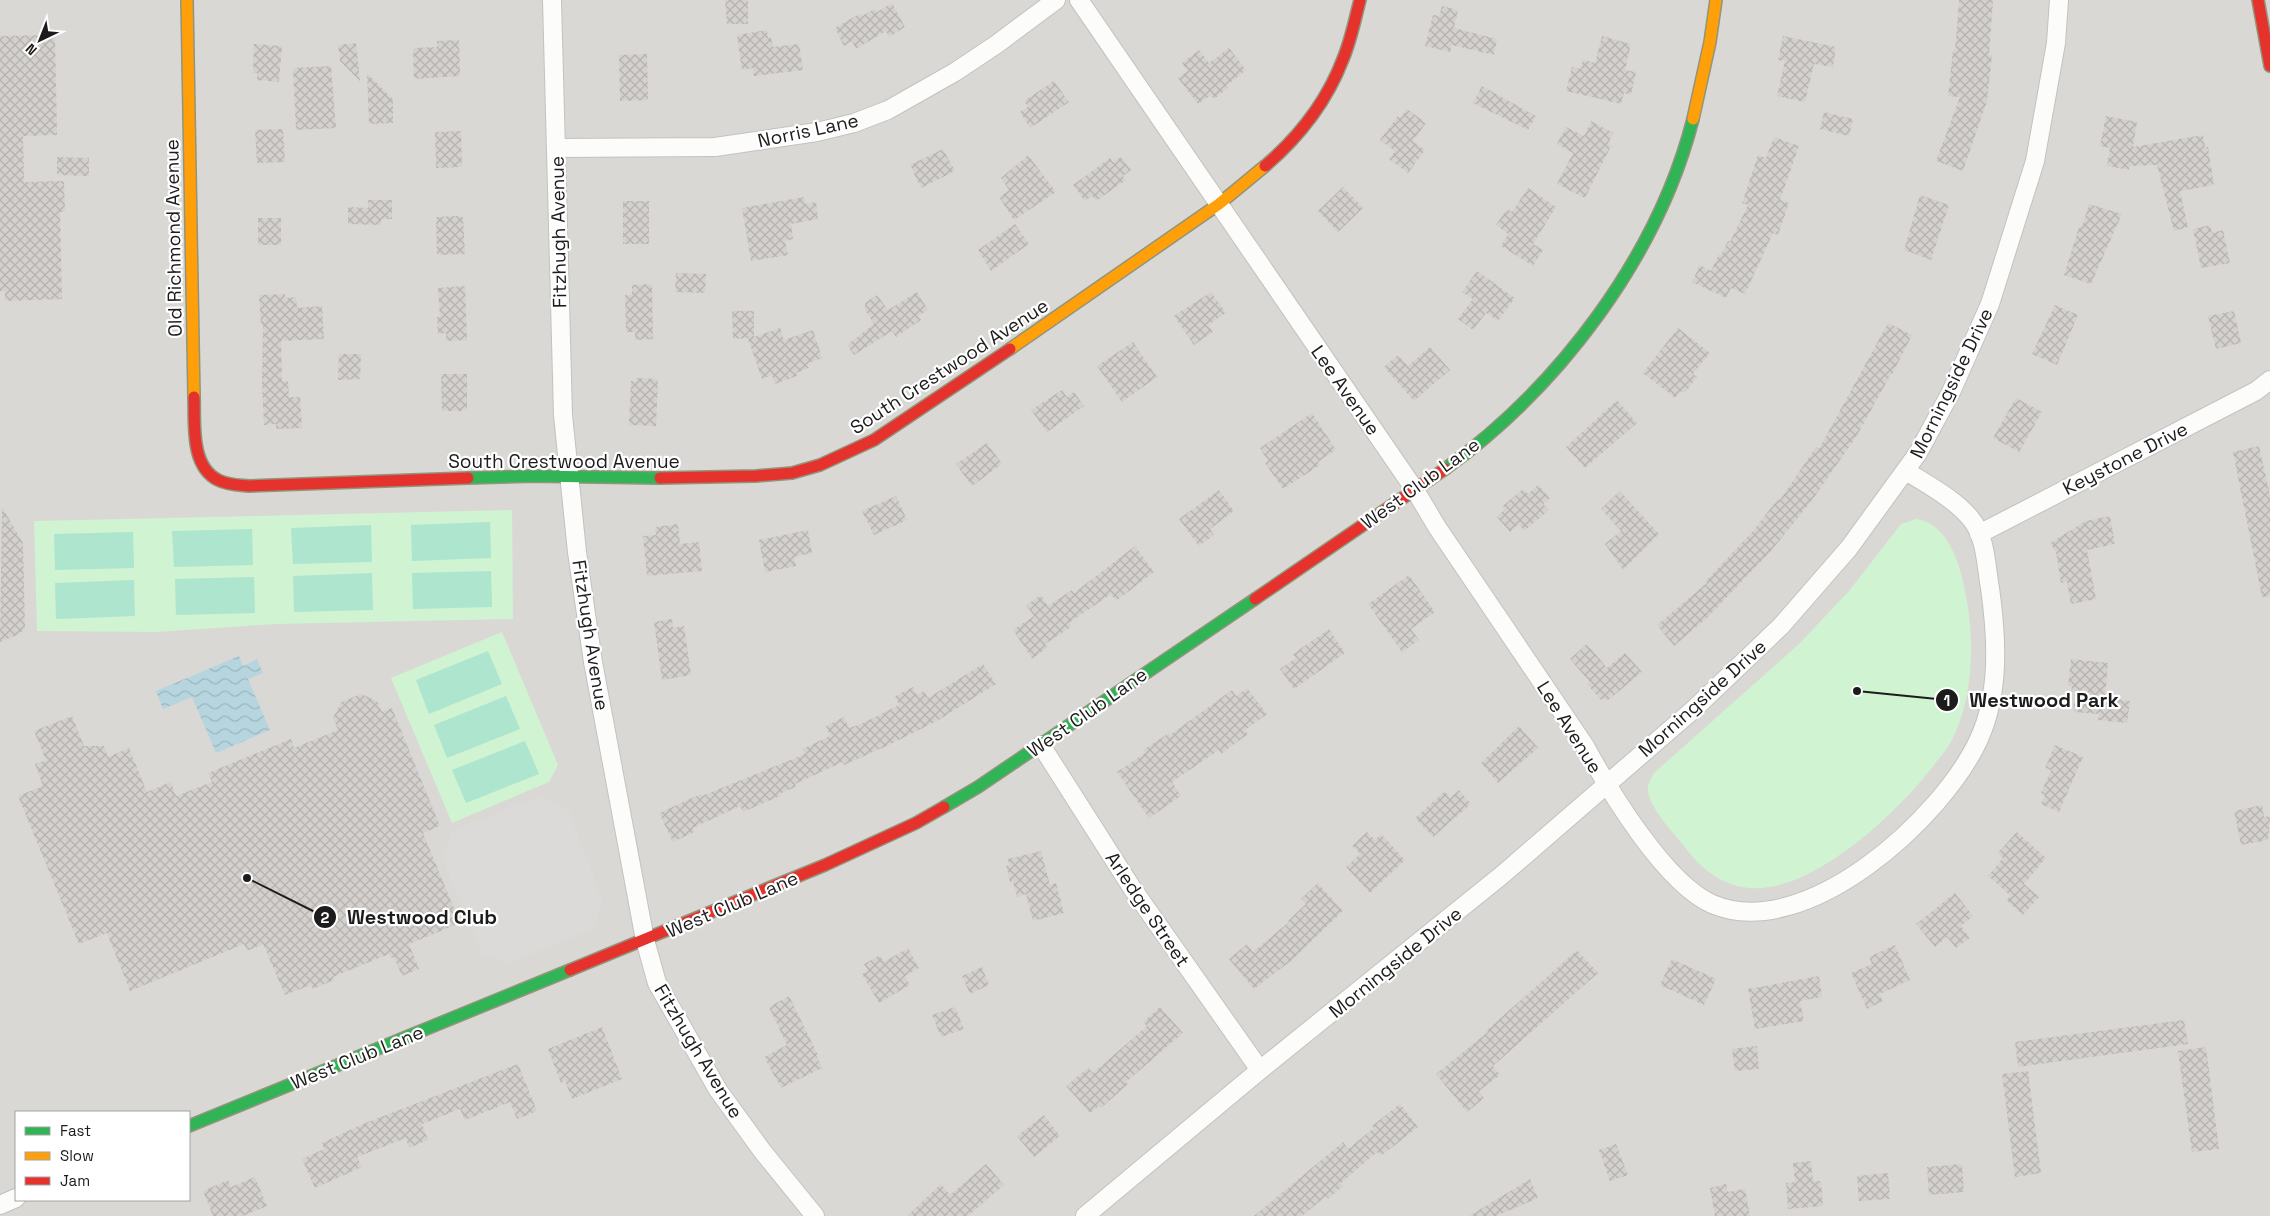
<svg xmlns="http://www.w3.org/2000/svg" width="2270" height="1216" viewBox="0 0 2270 1216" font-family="'Space Grotesk',sans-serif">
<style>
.residential{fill:#dad8d5;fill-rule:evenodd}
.park{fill:#d0f3d1}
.pitch{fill:#ade5cf}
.parking{fill:#dbdad8}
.water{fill:url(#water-waves)}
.building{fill:url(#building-cross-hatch)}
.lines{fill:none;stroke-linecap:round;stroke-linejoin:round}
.street-casing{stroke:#c3c2c0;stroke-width:20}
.fast-casing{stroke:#92947c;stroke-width:14}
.slow-casing{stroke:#92947c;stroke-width:14}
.jam-casing{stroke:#92947c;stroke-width:14}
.street{stroke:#fcfcfb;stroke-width:18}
.fast{stroke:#30b455;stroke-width:11}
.slow{stroke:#ff9f0a;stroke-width:11}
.jam{stroke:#e5322d;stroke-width:11}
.labels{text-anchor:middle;stroke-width:4.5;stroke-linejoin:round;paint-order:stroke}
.street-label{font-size:19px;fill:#1c1c1c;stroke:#fff}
.leader{fill:none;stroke:#1c1c1c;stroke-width:2}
.callout-dot{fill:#1c1c1c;stroke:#fff;stroke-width:2}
.mark-label{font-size:15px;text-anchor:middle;font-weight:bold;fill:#fff}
.callout-label{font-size:20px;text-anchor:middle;font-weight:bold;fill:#1c1c1c;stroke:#fff;stroke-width:4.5;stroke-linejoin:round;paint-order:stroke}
</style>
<defs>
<pattern id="water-waves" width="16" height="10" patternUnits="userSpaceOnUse" patternTransform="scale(1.25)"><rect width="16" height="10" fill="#b6d5df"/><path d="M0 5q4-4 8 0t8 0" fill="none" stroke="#9cb6bf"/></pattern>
<pattern id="building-cross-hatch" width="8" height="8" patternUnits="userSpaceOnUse" patternTransform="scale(1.25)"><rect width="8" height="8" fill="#d3d0cd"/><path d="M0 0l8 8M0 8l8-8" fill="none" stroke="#b5b2af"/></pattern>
</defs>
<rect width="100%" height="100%" fill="#ebe9e4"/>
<path class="residential" d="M 0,0 L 2270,0 L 2270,1216 L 0,1216 ZM 16,1112 L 189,1112 L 189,1200 L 16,1200 Z"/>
<path class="park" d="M 512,510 L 513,619 L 276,624 L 156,632 L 37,631 L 34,521 Z
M 1916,519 C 1941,522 1954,549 1960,570 C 1975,623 1977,690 1952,740 C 1948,748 1942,755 1937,761 C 1901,810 1813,894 1749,888 C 1721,885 1700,868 1684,846 C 1673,832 1645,804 1648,786 C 1649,782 1652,777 1654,773 L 1799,644 L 1849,591 L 1901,524 Z
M 502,632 L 558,765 L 549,782 L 452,823 L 391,678 Z"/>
<path class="pitch" d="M 490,522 L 491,558 L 412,561 L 411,525 Z
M 371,525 L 372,562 L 293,564 L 291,528 Z
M 252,529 L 253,565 L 174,567 L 172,531 Z
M 133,532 L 134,568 L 55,570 L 54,534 Z
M 491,571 L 492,607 L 413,609 L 412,573 Z
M 372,573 L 373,610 L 294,612 L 293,576 Z
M 254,577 L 255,613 L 176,615 L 175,579 Z
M 134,580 L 135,616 L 56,619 L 55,583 Z
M 488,651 L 502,684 L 429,714 L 416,680 Z
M 506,696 L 520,729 L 447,758 L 434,725 Z
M 525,741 L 539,774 L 466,803 L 452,770 Z"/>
<path class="parking" d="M 541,796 L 568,809 L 603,902 L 593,929 L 508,963 L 482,954 L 442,857 L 453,830 Z"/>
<path class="water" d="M 239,656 L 243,666 L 257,659 L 263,673 L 248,679 L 270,730 L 216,753 L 192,697 L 163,709 L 156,691 Z"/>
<path class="building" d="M 725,0 L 748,0 L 748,24 L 727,24 Z
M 1959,0 L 1993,0 L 1989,55 L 1992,55 L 1987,101 L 1963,171 L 1936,161 L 1960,97 L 1948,96 L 1953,50 L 1955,51 Z
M 892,3 L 905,27 L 889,37 L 886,31 L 856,49 L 852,41 L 844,46 L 835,28 L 861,13 L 862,16 L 875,9 L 877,12 Z
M 1442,6 L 1458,10 L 1454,28 L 1497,39 L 1494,55 L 1452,45 L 1450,52 L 1425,46 L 1433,15 L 1439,16 Z
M 767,30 L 768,38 L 771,38 L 773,47 L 799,44 L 803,70 L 754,76 L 753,68 L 742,70 L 737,35 Z
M 55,35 L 57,135 L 23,136 L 24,182 L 64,181 L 65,212 L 60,212 L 62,299 L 5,301 L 5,291 L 0,291 L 0,36 Z
M 1602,36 L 1631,44 L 1625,70 L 1636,72 L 1631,95 L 1624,93 L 1621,104 L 1566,91 L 1572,67 L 1581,69 L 1583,60 L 1595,63 Z
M 1783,36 L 1836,47 L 1833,67 L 1814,64 L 1805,102 L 1777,96 L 1785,61 L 1778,60 Z
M 459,40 L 460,76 L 414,79 L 413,48 L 437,47 L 437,41 Z
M 356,43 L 360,81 L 340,61 L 338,45 Z
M 254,44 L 282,46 L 279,82 L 257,80 L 257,73 L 253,73 Z
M 1229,48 L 1246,70 L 1226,86 L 1228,88 L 1214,99 L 1211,95 L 1198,104 L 1178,78 L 1187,71 L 1182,63 L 1199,50 L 1209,63 Z
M 647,54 L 648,100 L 620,101 L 619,55 Z
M 331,66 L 336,128 L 296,130 L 293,68 Z
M 367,73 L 393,99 L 393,123 L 369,124 Z
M 1054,81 L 1069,102 L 1030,128 L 1020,112 L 1028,107 L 1024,101 Z
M 1482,86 L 1536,116 L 1528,130 L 1473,103 Z
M 1407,109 L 1426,123 L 1413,141 L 1425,150 L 1408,173 L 1389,159 L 1395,151 L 1380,140 L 1398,116 L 1400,118 Z
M 1824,112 L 1853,119 L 1849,136 L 1820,129 Z
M 2106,116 L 2137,122 L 2133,147 L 2203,135 L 2205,147 L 2208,147 L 2214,185 L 2180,191 L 2188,227 L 2174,231 L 2157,165 L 2130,166 L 2129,170 L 2107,166 L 2110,148 L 2100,146 Z
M 1591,121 L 1613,133 L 1608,144 L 1611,146 L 1585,198 L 1557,184 L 1573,153 L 1557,144 L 1566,127 L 1584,136 Z
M 283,129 L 285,162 L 257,163 L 255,130 Z
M 461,131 L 462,167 L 436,168 L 435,132 Z
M 1774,137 L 1799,146 L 1780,200 L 1789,203 L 1778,235 L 1773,233 L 1745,294 L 1731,288 L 1726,298 L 1692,282 L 1700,265 L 1711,271 L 1719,254 L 1721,255 L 1728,241 L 1730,242 L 1748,205 L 1742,203 L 1758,155 L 1766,158 Z
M 943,149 L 955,171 L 921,188 L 910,165 Z
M 1028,155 L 1056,192 L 1014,220 L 999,197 L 1009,190 L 1001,178 Z
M 57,157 L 89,158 L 89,176 L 57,175 Z
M 1121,157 L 1131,170 L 1123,176 L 1126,180 L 1096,201 L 1092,196 L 1085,201 L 1073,185 L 1110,158 L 1113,162 Z
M 1343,187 L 1363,208 L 1338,232 L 1318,211 Z
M 1528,188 L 1556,207 L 1533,244 L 1543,250 L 1533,266 L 1501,246 L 1508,234 L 1496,225 L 1507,209 L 1512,212 Z
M 1920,195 L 1949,205 L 1931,260 L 1904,250 Z
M 804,197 L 805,204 L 816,202 L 818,219 L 791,224 L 793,239 L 785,241 L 788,255 L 751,261 L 742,208 Z
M 368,200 L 392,200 L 392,219 L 381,219 L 381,225 L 348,224 L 348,207 L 368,208 Z
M 623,201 L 649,201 L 649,244 L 623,244 Z
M 2089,204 L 2122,214 L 2091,284 L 2064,275 L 2079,227 L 2082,227 Z
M 457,216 L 463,217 L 465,254 L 437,255 L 436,217 Z
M 258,218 L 281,218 L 281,245 L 258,245 Z
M 1015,224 L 1029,244 L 991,271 L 978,250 Z
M 2210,225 L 2212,233 L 2223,230 L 2230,263 L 2201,268 L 2193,229 Z
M 1477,271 L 1515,298 L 1498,321 L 1486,313 L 1473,330 L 1458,319 L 1473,299 L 1462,292 Z
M 676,273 L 706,274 L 705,293 L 675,292 Z
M 652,284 L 653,339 L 635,340 L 635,332 L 626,332 L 625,295 L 632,295 L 632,285 Z
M 465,286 L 467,340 L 446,341 L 446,333 L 438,334 L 437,317 L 440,317 L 438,288 Z
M 917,292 L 928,310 L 918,316 L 921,320 L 896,337 L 892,331 L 854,355 L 847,345 L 874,324 L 865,310 L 865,303 L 877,295 L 888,310 Z
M 1211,292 L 1226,313 L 1208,325 L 1213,332 L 1194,345 L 1174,316 Z
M 285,294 L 285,298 L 296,297 L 297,308 L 322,306 L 324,339 L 281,341 L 282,381 L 288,381 L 289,397 L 300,397 L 302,428 L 276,429 L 276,424 L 264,425 L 262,382 L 263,325 L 261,325 L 259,295 Z
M 2055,305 L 2078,315 L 2057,365 L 2032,354 Z
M 732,311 L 754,311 L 754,337 L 780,328 L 784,340 L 813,330 L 822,358 L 807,364 L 809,368 L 796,373 L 797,376 L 775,384 L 772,375 L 762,379 L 748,339 L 751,338 L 733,339 Z
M 2234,311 L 2241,343 L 2216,349 L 2208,316 Z
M 1888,323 L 1912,335 L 1892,375 L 1891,374 L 1856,437 L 1810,503 L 1770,552 L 1707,618 L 1674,646 L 1657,625 L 1707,583 L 1705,582 L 1753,531 L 1778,499 L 1780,500 L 1816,447 L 1819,449 Z
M 1678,328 L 1710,353 L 1693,374 L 1697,377 L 1685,393 L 1681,391 L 1675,398 L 1643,373 Z
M 1133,342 L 1157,377 L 1122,402 L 1097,366 Z
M 1430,347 L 1450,370 L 1414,401 L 1384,367 L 1398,355 L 1408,366 Z
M 339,354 L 361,354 L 360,379 L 338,380 Z
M 441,374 L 467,374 L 467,409 L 462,409 L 462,411 L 442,411 Z
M 636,378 L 658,379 L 656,426 L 629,425 L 631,381 L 636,381 Z
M 1062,390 L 1067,397 L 1074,392 L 1084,406 L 1047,432 L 1031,410 Z
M 2016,398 L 2042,412 L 2019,452 L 1993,438 Z
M 1617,400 L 1637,423 L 1585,468 L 1566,447 Z
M 1312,413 L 1336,450 L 1318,462 L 1320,465 L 1283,489 L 1265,463 L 1268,461 L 1260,448 Z
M 987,443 L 1002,464 L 972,486 L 956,464 Z
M 2259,446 L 2270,495 L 2270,596 L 2262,597 L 2233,452 Z
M 1538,485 L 1550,498 L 1543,504 L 1549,510 L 1524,531 L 1519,524 L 1510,532 L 1497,517 L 1505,509 L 1503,506 L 1523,489 L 1528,494 Z
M 1219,490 L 1234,511 L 1210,529 L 1214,535 L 1199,546 L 1179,519 Z
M 1620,491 L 1659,534 L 1623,570 L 1605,544 L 1621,531 L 1601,509 Z
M 896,496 L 907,520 L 874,535 L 862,511 Z
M 2,507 L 23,543 L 25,629 L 17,635 L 0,642 Z
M 2110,516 L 2115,544 L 2087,550 L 2096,599 L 2071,604 L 2067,582 L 2061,583 L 2056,552 L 2050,543 L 2086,521 Z
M 678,524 L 680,544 L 699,542 L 702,571 L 647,576 L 643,536 L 656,535 L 655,527 Z
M 808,530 L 812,553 L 794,557 L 796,566 L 765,572 L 759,540 Z
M 1135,546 L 1154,572 L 1116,601 L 1111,594 L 1069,623 L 1071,627 L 1045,644 L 1047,648 L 1032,659 L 1013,630 L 1034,616 L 1026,605 L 1041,595 L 1048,606 L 1072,590 L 1074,593 Z
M 1409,575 L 1435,612 L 1411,629 L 1419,640 L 1402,652 L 1368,604 Z
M 672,619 L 673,628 L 684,626 L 691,675 L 662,680 L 654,622 Z
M 1329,629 L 1345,653 L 1294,689 L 1280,669 L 1296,658 L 1293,654 Z
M 1587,644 L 1607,668 L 1625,653 L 1642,672 L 1607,701 L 1604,698 L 1601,700 L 1587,684 L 1590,682 L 1570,659 Z
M 2071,659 L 2108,663 L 2105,698 L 2130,701 L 2127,723 L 2098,720 L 2099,714 L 2073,712 L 2075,692 L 2071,692 L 2072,686 L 2068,686 Z
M 983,664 L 996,684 L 937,721 L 889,745 L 844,765 L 843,762 L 795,784 L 796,787 L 779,794 L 780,796 L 743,812 L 740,806 L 693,828 L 694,832 L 673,842 L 659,813 L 701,794 L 702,796 L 805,754 L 802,749 L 830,736 L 826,726 L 844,717 L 849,728 L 861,724 L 899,705 L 895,696 L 913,687 L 917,695 L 924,691 L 928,698 Z
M 1247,688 L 1267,714 L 1245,730 L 1248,734 L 1221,754 L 1219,750 L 1172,782 L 1181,796 L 1149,818 L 1117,772 L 1145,753 L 1143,750 L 1169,733 L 1170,735 L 1232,690 L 1236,696 Z
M 361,694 L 377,701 L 382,712 L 392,708 L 440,826 L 423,833 L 460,923 L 409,944 L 419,969 L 402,976 L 394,957 L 391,958 L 389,954 L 333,977 L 334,980 L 313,989 L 311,985 L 285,995 L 263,944 L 247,951 L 244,944 L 130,991 L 107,933 L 79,944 L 18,796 L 43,786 L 35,764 L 46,760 L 34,731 L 72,716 L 84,746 L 104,746 L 108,757 L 129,748 L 147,792 L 171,782 L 176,796 L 212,782 L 208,773 L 291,739 L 294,748 L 338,730 L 333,718 L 341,702 Z
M 1519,726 L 1538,748 L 1498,783 L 1481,763 Z
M 2055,745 L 2083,757 L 2059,812 L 2041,804 L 2045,795 L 2041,793 L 2051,770 L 2045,768 Z
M 1459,790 L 1471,804 L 1433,837 L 1415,818 L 1445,791 L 1450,798 Z
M 2262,805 L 2264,817 L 2270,816 L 2268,840 L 2241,845 L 2234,811 Z
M 1367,832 L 1375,840 L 1381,834 L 1405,860 L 1370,893 L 1346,867 L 1360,854 L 1352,846 Z
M 2017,832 L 2046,858 L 2024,884 L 2039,897 L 2023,915 L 2006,900 L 2011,896 L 1988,876 L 2003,858 L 1998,853 Z
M 1041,851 L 1050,885 L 1056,883 L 1064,913 L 1033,921 L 1026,894 L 1017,897 L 1013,881 L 1010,882 L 1006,865 L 1009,865 L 1008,859 Z
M 1318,883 L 1343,911 L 1292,960 L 1254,989 L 1229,959 L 1247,944 L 1253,952 L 1289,922 L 1288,921 L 1306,904 L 1301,899 Z
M 1955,893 L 1973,916 L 1961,926 L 1970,938 L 1956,948 L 1947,937 L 1935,947 L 1916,924 Z
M 1895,945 L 1910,980 L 1880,994 L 1883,1001 L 1867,1009 L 1851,973 L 1872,964 L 1869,957 Z
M 908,948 L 919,968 L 905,976 L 910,985 L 879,1003 L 862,974 L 868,971 L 864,964 L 880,955 L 884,962 Z
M 1577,950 L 1598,973 L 1493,1066 L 1500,1075 L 1479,1091 L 1484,1098 L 1467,1112 L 1436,1074 L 1488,1032 L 1486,1031 Z
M 1672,959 L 1716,979 L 1704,1005 L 1660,985 Z
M 982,967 L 989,985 L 970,994 L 962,976 Z
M 1819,976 L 1822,997 L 1800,1001 L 1804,1021 L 1755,1029 L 1748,989 Z
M 789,996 L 818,1055 L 816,1055 L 822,1068 L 781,1088 L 764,1057 L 787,1045 L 769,1007 Z
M 955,1007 L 964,1029 L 941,1037 L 932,1015 Z
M 1160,1007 L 1183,1033 L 1126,1082 L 1128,1084 L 1101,1108 L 1099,1106 L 1090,1113 L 1066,1086 L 1088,1068 L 1093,1073 L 1147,1026 L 1143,1022 Z
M 2184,1020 L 2188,1044 L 2018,1067 L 2015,1042 Z
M 602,1027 L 622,1079 L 572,1099 L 565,1081 L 561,1083 L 548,1049 Z
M 1757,1046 L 1759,1069 L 1735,1071 L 1732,1049 Z
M 2206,1047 L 2219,1149 L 2192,1152 L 2178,1051 Z
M 518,1064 L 537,1111 L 517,1119 L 510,1102 L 465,1120 L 460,1109 L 422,1124 L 428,1140 L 409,1148 L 406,1138 L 357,1157 L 362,1167 L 315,1188 L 302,1159 L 324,1149 L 322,1143 L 363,1124 Z
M 2028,1071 L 2041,1173 L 2015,1177 L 2002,1074 Z
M 1400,1104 L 1418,1127 L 1381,1156 L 1377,1152 L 1341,1183 L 1343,1186 L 1328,1199 L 1326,1196 L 1302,1216 L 1254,1216 L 1343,1142 L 1348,1149 L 1374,1128 L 1372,1126 Z
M 1044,1115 L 1060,1136 L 1034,1157 L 1017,1136 Z
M 1616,1144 L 1628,1175 L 1610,1181 L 1599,1150 Z
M 1811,1161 L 1813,1181 L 1821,1181 L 1823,1206 L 1788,1209 L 1786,1183 L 1795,1182 L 1793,1163 Z
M 986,1164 L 1004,1185 L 968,1216 L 907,1216 L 941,1184 L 950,1195 Z
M 1962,1164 L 1964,1192 L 1929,1195 L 1927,1167 Z
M 1888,1173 L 1890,1199 L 1859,1201 L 1857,1176 Z
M 255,1177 L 267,1206 L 243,1216 L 213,1216 L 203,1191 L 228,1180 L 231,1187 Z
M 1530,1179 L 1538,1198 L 1496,1216 L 1469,1216 Z
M 1726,1184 L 1728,1192 L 1745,1189 L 1750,1216 L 1715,1216 L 1710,1188 Z"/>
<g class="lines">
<defs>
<path id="street" d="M 552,0 L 563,415 L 577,552 L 593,662 L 645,940 L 657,983 L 718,1090 L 763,1152 L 815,1216
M 1079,0 L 1415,490 L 1437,527 L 1585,746 C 1610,792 1665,883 1712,904 C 1805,944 1943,818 1979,739 C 2000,693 1997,638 1990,588 C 1986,566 1986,537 1971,519 C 1955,499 1928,485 1906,471
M 556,148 L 715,147 L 817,132 L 854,123 L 888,110 L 955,72 L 997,44 L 1056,0
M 1979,534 L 2256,391 L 2270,380
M 1041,745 L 1132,888 L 1260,1070
M 0,1205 L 16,1198
M 1085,1216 L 1260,1070 L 1502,875 L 1694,709 L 1781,626 L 1849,548 L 1918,453 L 1951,392 L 1990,304 L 2035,161 L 2056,43 L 2059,0"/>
<path id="fast" d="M 1445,469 C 1559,387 1658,256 1693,119
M 468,478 L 533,476 L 660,478
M 944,807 L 978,787 L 1255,599
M 189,1126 L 570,970"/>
<path id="slow" d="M 187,0 L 194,397
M 1693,119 L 1710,42 L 1716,0
M 1010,349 L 1219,204 L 1265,166"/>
<path id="jam" d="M 2258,0 L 2270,66
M 1265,166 C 1299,137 1327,101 1343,59 C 1351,40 1355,19 1360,0
M 194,397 C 195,423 190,466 218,480 C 227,485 239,485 249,486 L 468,478
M 660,478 L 756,476 L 792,473 L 820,465 L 874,440 L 1010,349
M 1255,599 L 1445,469
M 570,970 L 825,865 L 916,823 L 944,807"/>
</defs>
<use href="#street" class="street-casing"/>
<use href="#fast" class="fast-casing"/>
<use href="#slow" class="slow-casing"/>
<use href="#jam" class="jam-casing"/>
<use href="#street" class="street"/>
<use href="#fast" class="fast"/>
<use href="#slow" class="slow"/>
<use href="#jam" class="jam"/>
</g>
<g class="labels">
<g class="street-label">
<text transform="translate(808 130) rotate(-12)" y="7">Norris Lane</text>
<text transform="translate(558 232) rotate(-91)" y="7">Fitzhugh Avenue</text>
<text transform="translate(173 238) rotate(-91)" y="7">Old Richmond Avenue</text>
<text transform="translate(949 366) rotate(-33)" y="7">South Crestwood Avenue</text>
<text transform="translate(1951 383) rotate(-64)" y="7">Morningside Drive</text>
<text transform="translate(1346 390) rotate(55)" y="7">Lee Avenue</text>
<text transform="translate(2125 458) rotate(-27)" y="7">Keystone Drive</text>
<text x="564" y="468">South Crestwood Avenue</text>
<text transform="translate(1420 483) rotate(-36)" y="7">West Club Lane</text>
<text transform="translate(591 635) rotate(81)" y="7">Fitzhugh Avenue</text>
<text transform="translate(1702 698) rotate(-42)" y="7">Morningside Drive</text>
<text transform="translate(1087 712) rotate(-35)" y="7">West Club Lane</text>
<text transform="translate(1570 727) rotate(58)" y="7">Lee Avenue</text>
<text transform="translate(732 904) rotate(-23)" y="7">West Club Lane</text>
<text transform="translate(1148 909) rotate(56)" y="7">Arledge Street</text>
<text transform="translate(1395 962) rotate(-39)" y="7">Morningside Drive</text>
<text transform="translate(699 1051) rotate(59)" y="7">Fitzhugh Avenue</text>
<text transform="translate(357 1057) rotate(-22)" y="7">West Club Lane</text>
</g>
</g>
<path class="leader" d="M1857 691L1947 700M247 878L325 917"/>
<g class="callout-dot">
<circle cx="1857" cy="691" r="5"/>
<circle cx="247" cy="878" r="5"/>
<circle cx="1947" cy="700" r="12"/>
<circle cx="325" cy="917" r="12"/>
</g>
<g class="mark-label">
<text x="1947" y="706">1</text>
<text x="325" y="923">2</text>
</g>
<g class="callout-label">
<text x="2044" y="707">Westwood Park</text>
<text x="422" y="924">Westwood Club</text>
</g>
<rect x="15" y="1111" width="175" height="90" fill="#ffffff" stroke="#a4a4a4"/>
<rect x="25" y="1127" width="25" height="8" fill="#30b455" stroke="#a4a4a4"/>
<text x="60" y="1136" font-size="15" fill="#1c1c1c">Fast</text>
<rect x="25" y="1152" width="25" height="8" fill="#ff9f0a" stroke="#a4a4a4"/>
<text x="60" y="1161" font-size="15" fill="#1c1c1c">Slow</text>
<rect x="25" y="1177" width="25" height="8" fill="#e5322d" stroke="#a4a4a4"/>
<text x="60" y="1186" font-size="15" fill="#1c1c1c">Jam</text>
<g transform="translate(40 40) rotate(223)" stroke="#ffffff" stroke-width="4" paint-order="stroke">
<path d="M0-4L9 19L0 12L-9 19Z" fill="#1c1c1c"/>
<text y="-8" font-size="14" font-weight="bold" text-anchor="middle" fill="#1c1c1c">N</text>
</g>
</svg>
